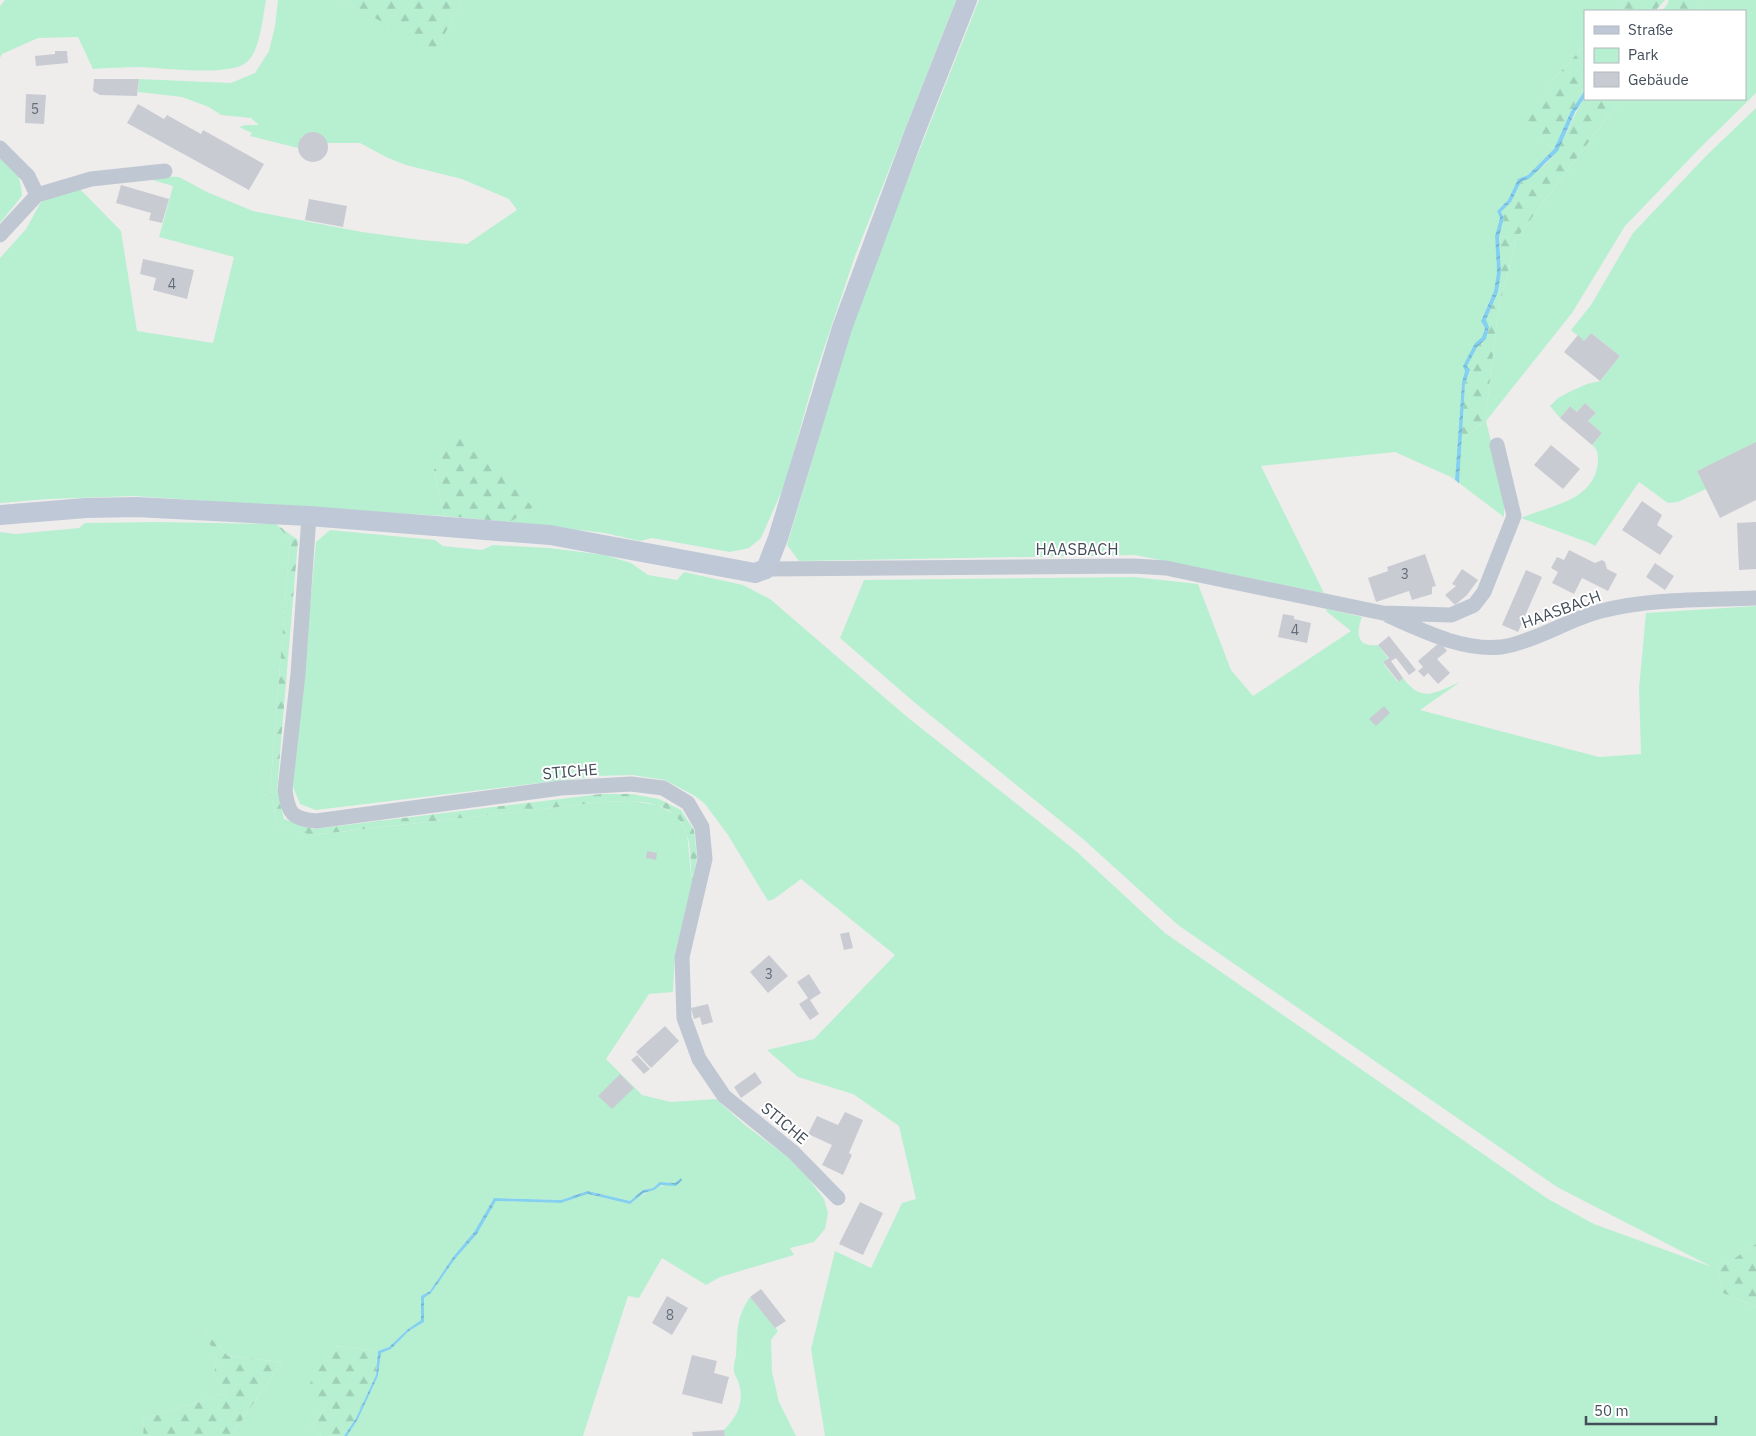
<svg xmlns="http://www.w3.org/2000/svg" width="1756" height="1436" viewBox="0 0 1756 1436" font-family="'IBM Plex Sans',sans-serif">
<style>
.green{fill:#b7f0d1}
.forest{fill:url(#forest-firs)}
.water{fill:url(#water-waves)}
.building{fill:#c9cbd2}
.lines{fill:none;stroke-linecap:round;stroke-linejoin:round}
.street{stroke:#bfc7d3;stroke-width:15}
.secondary{stroke:#bec8d7;stroke-width:20}
.labels{text-anchor:middle;stroke-width:4;stroke-linejoin:round;paint-order:stroke}
.number-label{font-size:14px;fill:#656d78}
.street-label{font-size:16px;fill:#444e5a;stroke:#fff}
</style>
<defs>
<pattern id="forest-firs" width="22" height="20" patternUnits="userSpaceOnUse" patternTransform="scale(1.25)"><rect width="22" height="20" fill="#b7f0d1"/><path d="M5 1l3.5 6h-7zM16 11l3.5 6h-7z" fill="#9fcfb6"/></pattern>
<pattern id="water-waves" width="16" height="10" patternUnits="userSpaceOnUse" patternTransform="scale(1.25)"><rect width="16" height="10" fill="#83d1ef"/><path d="M0 5q4-4 8 0t8 0" fill="none" stroke="#6dacc5"/></pattern>
</defs>
<rect width="100%" height="100%" fill="#efecec"/>
<path class="green" d="M 5,0 L 266,0 C 263,16 260,51 247,62 C 230,77 163,68 140,67 C 124,67 109,68 93,69 L 78,37 L 38,38 L 2,54 L 0,58 L 0,6 Z
M 278,0 L 341,0 L 436,50 L 462,0 L 956,0 L 855,256 L 816,372 L 784,486 L 761,538 L 749,548 L 730,552 L 652,538 L 640,541 L 605,533 L 510,522 L 532,507 L 434,470 L 444,516 L 133,496 L 48,499 L 0,503 L 0,258 L 26,229 L 41,202 L 58,195 L 80,189 L 121,231 L 137,331 L 213,343 L 234,257 L 159,237 L 173,186 L 146,178 L 162,176 L 179,177 L 207,192 L 253,211 L 362,232 L 421,240 L 467,244 L 517,210 L 509,199 L 462,179 L 406,165 L 388,158 L 360,143 L 327,143 L 322,135 L 312,132 L 302,136 L 298,148 L 250,136 L 252,133 L 239,127 L 246,125 L 259,125 L 251,118 L 221,115 L 209,107 L 182,97 L 138,92 L 139,79 L 231,83 L 255,73 L 269,51 L 275,26 Z
M 979,0 L 1625,0 L 1615,11 L 1585,11 L 1585,45 L 1551,82 L 1523,130 L 1554,149 L 1528,175 L 1518,179 L 1508,200 L 1497,211 L 1500,218 L 1495,236 L 1497,272 L 1494,291 L 1481,320 L 1485,328 L 1482,337 L 1475,343 L 1462,382 L 1455,480 L 1451,477 L 1395,452 L 1261,466 L 1324,593 L 1135,555 L 799,561 L 787,545 L 852,326 L 875,262 Z
M 1705,0 L 1756,0 L 1756,93 L 1699,149 L 1625,226 L 1572,313 L 1486,421 L 1504,495 L 1504,517 L 1459,483 L 1460,442 L 1485,421 L 1498,313 L 1516,239 L 1621,99 L 1745,99 L 1745,11 L 1695,11 Z
M 1756,108 L 1756,443 L 1697,471 L 1706,489 L 1678,502 L 1668,503 L 1639,482 L 1595,546 L 1590,543 L 1521,518 C 1550,505 1594,502 1598,462 C 1598,454 1598,450 1592,445 L 1602,433 L 1588,421 L 1596,413 L 1585,403 L 1577,412 L 1570,406 L 1560,418 L 1550,406 L 1558,398 L 1571,391 L 1587,384 L 1600,381 L 1620,356 L 1591,333 L 1584,341 L 1571,330 L 1591,305 L 1633,233 L 1706,156 Z
M 0,157 C 15,171 21,174 22,196 L 0,223 Z
M 159,522 L 276,524 L 290,540 L 270,791 L 278,826 L 313,835 L 602,802 L 631,801 L 657,805 L 676,815 L 687,833 L 692,885 L 675,953 L 673,992 L 649,994 L 606,1059 L 642,1095 L 671,1102 L 716,1099 L 745,1125 L 786,1156 L 808,1178 L 824,1199 L 828,1213 L 825,1229 L 814,1242 L 790,1248 L 794,1255 L 720,1277 L 706,1285 L 662,1258 L 639,1298 L 628,1296 L 583,1436 L 347,1436 L 358,1419 L 378,1376 L 381,1353 L 391,1349 L 409,1331 L 424,1322 L 424,1298 L 431,1293 L 455,1259 L 477,1234 L 496,1201 L 561,1203 L 588,1194 L 630,1204 C 644,1193 658,1185 675,1183 L 660,1182 L 653,1188 L 643,1190 L 630,1201 L 588,1191 L 561,1200 L 494,1198 L 474,1232 L 453,1257 L 430,1291 L 421,1296 L 421,1320 L 408,1329 L 389,1347 L 378,1351 L 334,1346 L 327,1404 L 311,1428 L 321,1436 L 231,1436 L 282,1362 L 228,1356 L 203,1330 L 217,1357 L 214,1374 L 227,1393 L 144,1419 L 143,1436 L 0,1436 L 0,532 L 16,534 L 79,528 L 85,523 Z
M 330,530 L 435,540 L 443,546 L 482,550 L 493,545 L 549,548 L 605,555 L 631,563 L 648,575 L 677,580 L 684,572 L 743,585 L 770,599 L 906,716 L 1076,851 L 1165,933 L 1548,1199 L 1594,1224 L 1712,1267 L 1557,1187 L 1178,925 L 1083,839 L 914,702 L 840,638 L 864,580 L 1134,577 L 1198,584 L 1231,670 L 1253,696 L 1351,631 L 1326,611 L 1327,609 L 1362,617 C 1356,632 1356,648 1378,645 L 1388,658 L 1383,663 L 1398,682 L 1403,678 C 1422,704 1436,692 1460,682 L 1420,710 L 1599,757 L 1641,754 L 1639,688 L 1646,613 L 1756,606 L 1756,1244 L 1718,1269 L 1723,1293 L 1756,1307 L 1756,1436 L 825,1436 L 811,1349 L 835,1251 L 871,1268 L 902,1203 L 916,1199 L 899,1126 L 853,1094 L 798,1077 L 767,1050 L 814,1039 L 895,955 L 801,879 L 774,899 L 768,901 L 728,835 L 705,804 L 695,796 L 665,780 L 632,775 L 598,776 L 316,810 L 300,804 L 293,787 L 316,542 Z
M 750,1297 L 778,1331 L 771,1340 L 772,1372 L 779,1402 L 796,1436 L 725,1436 L 724,1430 C 738,1416 745,1401 738,1381 C 737,1378 734,1374 734,1371 C 733,1366 735,1360 736,1356 C 738,1330 735,1320 750,1297 Z"/>
<path class="forest" d="M 341,0 L 462,0 L 436,51 Z
M 1625,0 L 1665,0 L 1655,11 L 1615,11 Z
M 1669,0 L 1705,0 L 1695,11 L 1661,11 L 1667,5 Z
M 1585,45 L 1585,90 L 1571,111 L 1554,149 L 1522,130 L 1551,82 Z
M 1585,97 L 1585,99 L 1621,99 L 1516,239 L 1498,313 L 1485,421 L 1460,442 L 1465,384 L 1470,371 L 1467,366 L 1478,346 L 1486,339 L 1486,320 L 1498,292 L 1501,272 L 1499,237 L 1504,218 L 1501,212 L 1511,202 L 1521,182 C 1532,177 1552,160 1558,149 C 1568,132 1573,115 1585,97 Z
M 457,431 L 533,507 L 510,522 L 444,516 L 434,470 Z
M 276,524 L 298,540 L 277,790 L 284,819 L 313,829 L 601,794 L 632,794 L 659,799 L 681,810 L 694,830 L 697,857 L 692,885 C 691,871 691,843 686,832 C 672,797 633,801 602,802 L 312,835 L 278,826 L 270,791 L 290,540 Z
M 1756,1244 L 1756,1307 L 1723,1293 L 1718,1269 Z
M 201,1328 L 228,1356 L 282,1362 L 231,1436 L 143,1436 L 144,1419 L 227,1393 L 214,1374 L 217,1357 Z
M 334,1346 L 378,1351 L 376,1375 L 356,1418 L 344,1436 L 321,1436 L 311,1428 L 327,1404 L 307,1388 Z"/>
<path class="water" d="M 1585,90 L 1585,97 L 1575,112 L 1558,151 L 1530,178 L 1521,182 L 1511,202 L 1501,212 L 1504,218 L 1499,237 L 1501,272 L 1498,292 L 1486,320 L 1489,327 L 1486,339 L 1478,346 L 1467,366 L 1470,370 L 1465,384 L 1459,483 L 1455,480 L 1462,382 L 1465,371 L 1463,366 L 1475,343 L 1482,337 L 1485,328 L 1481,321 L 1494,291 L 1497,272 L 1495,236 L 1500,218 L 1497,211 L 1508,200 L 1518,179 L 1528,175 L 1554,149 L 1571,111 Z
M 681,1178 L 682,1180 L 676,1186 L 661,1185 L 654,1190 L 644,1193 L 630,1204 L 588,1194 L 561,1203 L 496,1201 L 477,1234 L 455,1259 L 431,1293 L 424,1298 L 424,1322 L 409,1331 L 391,1349 L 381,1353 L 378,1376 L 358,1419 L 347,1436 L 344,1436 L 356,1418 L 376,1375 L 378,1351 L 389,1347 L 408,1329 L 421,1320 L 421,1296 L 430,1291 L 453,1257 L 474,1232 L 494,1198 L 561,1200 L 588,1191 L 630,1201 L 643,1190 L 653,1188 L 660,1182 L 675,1183 Z"/>
<path class="building" d="M 55,51 L 67,51 L 68,63 L 36,66 L 35,56 L 55,54 Z
M 94,79 L 139,79 L 137,96 L 100,95 L 93,91 Z
M 26,94 L 46,95 L 44,124 L 25,123 Z
M 138,104 L 164,119 L 167,115 L 201,134 L 203,130 L 264,164 L 249,190 L 127,123 Z
M298 147a15 15 0 1 1 30 0a15 15 0 1 1-30 0Z
M 121,185 L 169,199 L 162,223 L 149,220 L 151,213 L 116,203 Z
M 309,199 L 347,206 L 343,227 L 305,220 Z
M 143,259 L 194,270 L 187,299 L 153,290 L 156,278 L 140,274 Z
M 1591,333 L 1620,356 L 1600,381 L 1564,352 L 1578,335 L 1584,341 Z
M 1585,403 L 1596,413 L 1588,421 L 1602,433 L 1592,445 L 1560,418 L 1570,406 L 1577,412 Z
M 1756,442 L 1756,500 L 1720,518 L 1697,471 Z
M 1551,445 L 1580,469 L 1563,489 L 1534,465 Z
M 1642,501 L 1662,515 L 1657,525 L 1673,536 L 1660,555 L 1622,530 Z
M 1756,522 L 1756,569 L 1739,570 L 1737,523 Z
M 1569,550 L 1595,563 L 1602,560 L 1605,562 L 1607,569 L 1617,574 L 1608,591 L 1582,578 L 1574,594 L 1552,583 L 1558,572 L 1551,568 L 1557,557 L 1564,560 Z
M 1425,554 L 1436,586 L 1432,587 L 1432,594 L 1412,600 L 1409,591 L 1376,602 L 1368,578 L 1388,571 L 1387,567 Z
M 1655,563 L 1674,576 L 1665,590 L 1646,577 Z
M 1462,569 L 1478,580 L 1467,595 L 1455,605 L 1445,595 L 1456,586 L 1452,584 Z
M 1526,570 L 1542,577 L 1518,632 L 1502,625 Z
M 1283,614 L 1294,616 L 1294,619 L 1311,623 L 1307,643 L 1278,637 Z
M 1389,636 L 1416,670 L 1409,675 L 1396,658 L 1391,661 L 1403,678 L 1399,682 L 1383,662 L 1389,658 L 1378,645 Z
M 1440,642 L 1447,651 L 1437,659 L 1450,673 L 1438,684 L 1428,673 L 1424,677 L 1418,671 L 1423,667 L 1418,661 Z
M 1384,706 L 1390,713 L 1376,726 L 1369,719 Z
M 647,851 L 657,853 L 656,860 L 646,858 Z
M 849,932 L 853,948 L 844,950 L 840,934 Z
M 769,955 L 788,976 L 768,993 L 750,972 Z
M 809,974 L 821,993 L 810,1000 L 819,1014 L 810,1020 L 799,1004 L 808,998 L 797,982 Z
M 708,1004 L 713,1022 L 702,1025 L 700,1017 L 694,1019 L 691,1008 Z
M 665,1026 L 679,1041 L 651,1068 L 636,1052 Z
M 637,1055 L 650,1069 L 644,1074 L 631,1060 Z
M 755,1072 L 762,1083 L 741,1098 L 734,1087 Z
M 620,1074 L 634,1088 L 612,1109 L 598,1096 Z
M 845,1112 L 863,1120 L 849,1153 L 852,1155 L 843,1175 L 822,1165 L 832,1145 L 808,1134 L 817,1116 L 838,1125 Z
M 860,1202 L 883,1213 L 863,1255 L 839,1244 Z
M 761,1289 L 786,1321 L 775,1328 L 750,1297 Z
M 667,1296 L 688,1308 L 672,1335 L 652,1323 Z
M 692,1355 L 717,1361 L 714,1373 L 729,1377 L 722,1404 L 682,1394 Z
M 724,1430 L 725,1436 L 693,1436 L 692,1432 Z"/>
<g class="lines">
<path class="street" d="M 0,148 L 28,176 L 37,195
M 0,235 L 37,195 L 91,179 L 165,171
M 309,516 L 298,674 L 285,790 C 288,813 292,819 316,821 L 561,788 L 631,784 L 663,788 L 688,803 L 702,827 L 705,859 L 682,957 L 684,1018 L 699,1059 L 724,1096 L 793,1152 L 838,1198
M 766,569 L 1134,566 L 1166,568 L 1199,575 L 1383,613 L 1451,615 L 1474,605 L 1484,592 L 1514,516 L 1497,445
M 1389,616 C 1423,631 1463,651 1501,647 C 1510,646 1519,643 1527,640 C 1552,632 1576,617 1601,611 C 1651,598 1705,600 1756,598"/>
<path class="secondary" d="M 0,515 L 86,508 L 136,507 L 309,516 L 550,535 L 755,573 L 766,569 L 778,538 L 842,328 L 914,134 L 967,0"/>
</g>
<g class="labels">
<g class="number-label">
<text x="35" y="114">5</text>
<text x="172" y="289">4</text>
<text x="1405" y="579">3</text>
<text x="1295" y="635">4</text>
<text x="769" y="979">3</text>
<text x="670" y="1320">8</text>
</g>
<g class="street-label">
<text x="1077" y="555">HAASBACH</text>
<text transform="translate(1561 609) rotate(-20)" y="6">HAASBACH</text>
<text transform="translate(570 771) rotate(-5)" y="6">STICHE</text>
<text transform="translate(785 1123) rotate(40)" y="6">STICHE</text>
</g>
</g>
<rect x="1584" y="10" width="162" height="90" fill="#ffffff" stroke="#b4b8bd"/>
<rect x="1594" y="26" width="25" height="8" fill="#bec8d7" stroke="#b4b8bd"/>
<text x="1628" y="35" font-size="15" fill="#444e5a">Straße</text>
<rect x="1594" y="48" width="25" height="15" fill="#b7f0d1" stroke="#b4b8bd"/>
<text x="1628" y="60" font-size="15" fill="#444e5a">Park</text>
<rect x="1594" y="72" width="25" height="15" fill="#c9cbd2" stroke="#b4b8bd"/>
<text x="1628" y="85" font-size="15" fill="#444e5a">Gebäude</text>
<path d="M1586 1416v8h130v-8" fill="none" stroke="#444e5a" stroke-width="2.5"/>
<text x="1594" y="1416" font-size="15" fill="#444e5a" stroke="#ffffff" stroke-width="4" paint-order="stroke">50 m</text>
</svg>
